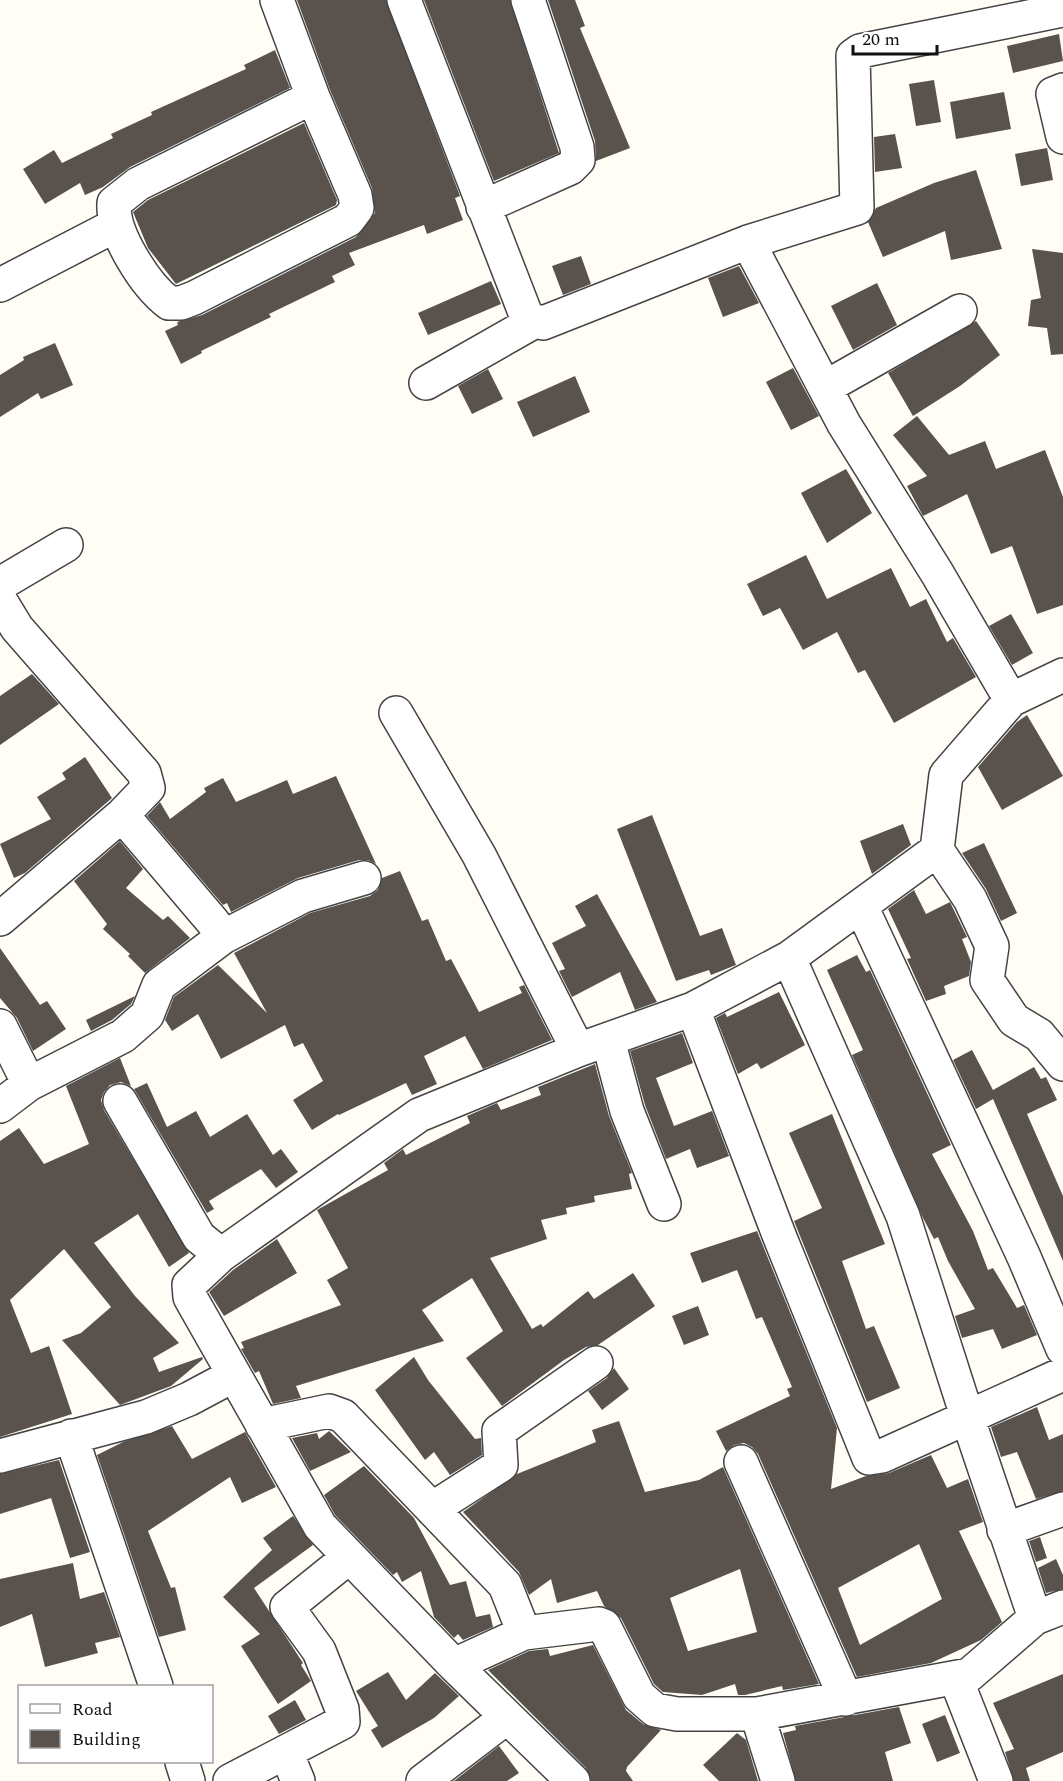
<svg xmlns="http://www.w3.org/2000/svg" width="1063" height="1781" viewBox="0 0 1063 1781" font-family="Spectral,serif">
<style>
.building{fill:#5a524d;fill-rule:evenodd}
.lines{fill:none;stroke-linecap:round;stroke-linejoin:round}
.minor-casing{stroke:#444;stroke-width:36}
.minor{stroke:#fff;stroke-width:33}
</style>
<rect width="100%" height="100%" fill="#fffdf5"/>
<path class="building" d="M 297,0 L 386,0 L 460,196 L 455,198 L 463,220 L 427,234 L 424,225 L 349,253 L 355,265 L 332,276 L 335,282 L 269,314 L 271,317 L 201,351 L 202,353 L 181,364 L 165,331 L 178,325 L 177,322 L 202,315 L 356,237 L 375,213 L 372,188 L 330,90 Z
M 424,0 L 510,0 L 559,153 L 494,181 Z
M 548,0 L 575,0 L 585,26 L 580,28 L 630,148 L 596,161 L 595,141 Z
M 1059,34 L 1063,61 L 1013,73 L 1007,46 Z
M 275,50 L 290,88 L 130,167 L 103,187 L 85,195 L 80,183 L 45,204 L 23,169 L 54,150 L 62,163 L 113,138 L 111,134 L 152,115 L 151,112 L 246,69 L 244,65 Z
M 934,80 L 941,122 L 916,126 L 909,84 Z
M 1004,92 L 1011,129 L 956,139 L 950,102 Z
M 304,123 L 337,200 L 336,205 L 176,284 L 148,248 L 133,212 L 148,200 Z
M 895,134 L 902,168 L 875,172 L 874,137 Z
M 1047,148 L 1053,180 L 1021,186 L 1015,154 Z
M 976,170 L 1002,249 L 951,260 L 945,231 L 883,257 L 868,222 L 876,208 L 934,183 Z
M 1032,249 L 1063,253 L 1063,354 L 1051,355 L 1047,328 L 1028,326 L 1031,300 L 1041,298 Z
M 581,256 L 591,284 L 563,295 L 552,266 Z
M 739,266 L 759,303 L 723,317 L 708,278 Z
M 491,281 L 501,304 L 428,335 L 418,313 Z
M 877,283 L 897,325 L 853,350 L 831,306 Z
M 976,321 L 1000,355 L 960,386 L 913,416 L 888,373 Z
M 55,343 L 73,385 L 41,399 L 38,393 L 0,417 L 0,375 L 24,360 L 23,357 Z
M 793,368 L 819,416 L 791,430 L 766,382 Z
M 488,369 L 503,399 L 472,414 L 458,386 Z
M 575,376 L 590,412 L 533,437 L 517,402 Z
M 917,416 L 949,455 L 985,441 L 996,469 L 1045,450 L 1063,497 L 1063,605 L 1037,614 L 1012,546 L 991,554 L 967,494 L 923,516 L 907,486 L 927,476 L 893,435 Z
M 846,469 L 872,513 L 827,543 L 801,493 Z
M 806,555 L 827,599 L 891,568 L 910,607 L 926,599 L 947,642 L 953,638 L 976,677 L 894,723 L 865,670 L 858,673 L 837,632 L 803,650 L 780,608 L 763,616 L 747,584 Z
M 1011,614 L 1033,653 L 1012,665 L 989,626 Z
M 32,674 L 59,704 L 0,745 L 0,696 Z
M 1027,715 L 1063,776 L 1002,810 L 978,767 L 1017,722 Z
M 85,757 L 112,798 L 25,873 L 14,878 L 0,844 L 51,819 L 37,797 L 66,779 L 62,773 Z
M 336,776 L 376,864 L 368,860 L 359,860 L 298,878 L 231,912 L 227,903 L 223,905 L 147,816 L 160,802 L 170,819 L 206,792 L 204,788 L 223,778 L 236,802 L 287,780 L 293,794 Z
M 652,815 L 700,936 L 722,928 L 736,965 L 711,975 L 709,970 L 676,981 L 617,829 Z
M 903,824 L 911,845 L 872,874 L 860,841 Z
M 120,841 L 143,869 L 126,888 L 163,920 L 168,916 L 190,938 L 145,973 L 128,956 L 130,954 L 103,929 L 107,924 L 74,881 Z
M 984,843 L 1017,913 L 1001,921 L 986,889 L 962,853 Z
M 400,871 L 422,921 L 428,919 L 446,961 L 451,959 L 479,1012 L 522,993 L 519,987 L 524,985 L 552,1040 L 483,1069 L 465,1036 L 424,1056 L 437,1084 L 412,1095 L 406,1083 L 339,1115 L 338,1114 L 312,1130 L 293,1100 L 323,1081 L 303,1043 L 294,1047 L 285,1025 L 221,1059 L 198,1014 L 172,1031 L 165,1020 L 174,997 L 218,965 L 267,1013 L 234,953 L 310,913 L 370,896 L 378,890 L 382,878 Z
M 914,890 L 926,914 L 950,902 L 967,937 L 962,939 L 971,962 L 969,976 L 944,986 L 946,994 L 926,1001 L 907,959 L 911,958 L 888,909 Z
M 597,894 L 636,964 L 657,1002 L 635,1010 L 620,972 L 572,997 L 559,971 L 565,969 L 552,943 L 586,926 L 575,906 Z
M 0,948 L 40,1005 L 47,1001 L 66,1029 L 33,1051 L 17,1018 L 0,998 Z
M 857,955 L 866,972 L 870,970 L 951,1145 L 932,1154 L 973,1231 L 988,1270 L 993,1268 L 1017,1308 L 1024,1305 L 1037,1335 L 1002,1349 L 993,1329 L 962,1338 L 955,1316 L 975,1309 L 948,1261 L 938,1237 L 934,1239 L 923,1218 L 852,1055 L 863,1050 L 827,970 Z
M 779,992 L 805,1045 L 761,1069 L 757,1063 L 738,1074 L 716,1018 L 725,1013 L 727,1017 Z
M 135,996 L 131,1004 L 112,1020 L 91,1031 L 86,1020 Z
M 682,1033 L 693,1063 L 656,1078 L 674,1126 L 712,1111 L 729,1156 L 697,1168 L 690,1149 L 666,1159 L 645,1105 L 630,1051 Z
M 972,1050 L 993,1090 L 1034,1067 L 1041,1079 L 1046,1077 L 1057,1100 L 1027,1114 L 1063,1196 L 1063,1261 L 993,1099 L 976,1109 L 953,1060 Z
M 120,1058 L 131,1086 L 121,1082 L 110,1085 L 104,1092 L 101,1100 L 104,1110 L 189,1253 L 169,1267 L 138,1214 L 94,1243 L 135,1296 L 179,1343 L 153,1358 L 159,1372 L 202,1357 L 203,1359 L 171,1386 L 120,1405 L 62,1340 L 81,1333 L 111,1307 L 64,1249 L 10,1300 L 31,1353 L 49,1346 L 72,1414 L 0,1437 L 0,1141 L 19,1128 L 44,1164 L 89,1144 L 66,1086 Z
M 595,1064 L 609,1116 L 632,1173 L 629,1174 L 632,1189 L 594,1196 L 595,1202 L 566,1208 L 567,1214 L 541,1220 L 547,1239 L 490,1258 L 532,1329 L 541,1324 L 543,1327 L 588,1291 L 594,1299 L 633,1273 L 655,1306 L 598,1345 L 586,1347 L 564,1360 L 502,1406 L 466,1358 L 503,1331 L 472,1278 L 422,1310 L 444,1341 L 296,1386 L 301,1398 L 273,1404 L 259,1371 L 255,1373 L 241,1349 L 244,1348 L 241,1342 L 341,1305 L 327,1280 L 348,1268 L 317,1210 L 388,1170 L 384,1163 L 403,1149 L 406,1155 L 470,1123 L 467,1116 L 497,1103 L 501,1110 L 541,1095 L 538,1087 Z
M 147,1083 L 167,1127 L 196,1111 L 210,1137 L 247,1114 L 273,1155 L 281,1149 L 298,1172 L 276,1188 L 261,1169 L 209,1201 L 214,1209 L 207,1213 L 134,1089 Z
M 832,1114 L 885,1244 L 842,1261 L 866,1329 L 874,1326 L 900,1388 L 867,1402 L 794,1221 L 822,1208 L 789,1133 Z
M 757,1231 L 837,1428 L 831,1489 L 866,1476 L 889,1473 L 931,1455 L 947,1488 L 968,1479 L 983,1522 L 959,1531 L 1002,1622 L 981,1640 L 931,1663 L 857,1677 L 758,1454 L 752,1447 L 744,1443 L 734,1445 L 726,1451 L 716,1431 L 790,1396 L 787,1389 L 792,1387 L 762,1317 L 756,1319 L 737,1270 L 702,1283 L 690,1253 ZM 919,1544 L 942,1599 L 860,1645 L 838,1588 Z
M 277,1239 L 297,1273 L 224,1316 L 209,1292 L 233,1270 Z
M 698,1306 L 709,1335 L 684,1345 L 672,1316 Z
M 414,1357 L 428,1380 L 475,1439 L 481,1438 L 482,1455 L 450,1475 L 434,1452 L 425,1460 L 375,1390 Z
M 614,1368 L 629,1389 L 602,1410 L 588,1391 L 607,1378 Z
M 1037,1407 L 1049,1440 L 1063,1434 L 1063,1491 L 1036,1499 L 1017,1452 L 1001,1457 L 991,1427 Z
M 619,1421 L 645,1492 L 699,1480 L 723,1467 L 819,1684 L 783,1690 L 782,1686 L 745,1695 L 738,1695 L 735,1684 L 702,1695 L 663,1692 L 654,1684 L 621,1618 L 604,1606 L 597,1591 L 557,1603 L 551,1579 L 529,1595 L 519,1572 L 463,1512 L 517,1474 L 596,1442 L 592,1430 ZM 740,1569 L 757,1632 L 688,1651 L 670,1598 Z
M 172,1426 L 192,1459 L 245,1432 L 276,1487 L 242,1503 L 230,1477 L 148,1531 L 171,1588 L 175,1587 L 186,1630 L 159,1637 L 97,1455 L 123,1442 Z
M 329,1431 L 351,1452 L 310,1471 L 292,1438 L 317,1433 L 319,1439 Z
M 59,1460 L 90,1552 L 70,1558 L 51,1498 L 0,1514 L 0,1474 Z
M 364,1466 L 414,1518 L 450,1585 L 466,1581 L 476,1617 L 490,1614 L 493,1627 L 463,1640 L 458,1634 L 454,1638 L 434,1617 L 421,1571 L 402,1582 L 397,1572 L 393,1575 L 335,1515 L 324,1495 Z
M 293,1516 L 313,1545 L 254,1588 L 303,1663 L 301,1665 L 311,1681 L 278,1704 L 241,1646 L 260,1634 L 223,1597 L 272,1550 L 263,1538 Z
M 1040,1537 L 1047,1558 L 1036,1562 L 1029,1541 Z
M 1056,1559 L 1063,1575 L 1063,1589 L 1046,1593 L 1038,1568 Z
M 73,1563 L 80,1599 L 104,1592 L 120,1637 L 95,1643 L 98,1653 L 45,1667 L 32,1614 L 0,1627 L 0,1579 Z
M 593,1645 L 626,1710 L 643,1724 L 661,1730 L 627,1767 L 626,1771 L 633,1781 L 591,1781 L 586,1768 L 488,1670 L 529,1651 L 548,1649 L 550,1656 Z
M 388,1672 L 406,1700 L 435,1673 L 459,1696 L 434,1718 L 382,1748 L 371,1730 L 378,1726 L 356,1691 Z
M 1063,1674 L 1063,1752 L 1026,1768 L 1030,1781 L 1014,1781 L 1005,1752 L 1014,1749 L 993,1703 Z
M 295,1700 L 306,1720 L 279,1734 L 268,1716 Z
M 899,1707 L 911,1743 L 885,1752 L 893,1781 L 796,1781 L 783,1733 L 796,1730 L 795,1726 Z
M 945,1715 L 960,1753 L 937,1762 L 922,1724 Z
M 737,1733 L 746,1740 L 758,1781 L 719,1781 L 703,1765 Z
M 499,1746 L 519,1773 L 507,1781 L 454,1781 Z"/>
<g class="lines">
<defs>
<path id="minor" d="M 277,0 L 313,97 L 355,195 L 357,208 L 348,220 L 194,298 L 181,303 L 169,303 C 145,285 112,233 114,203 L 138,184 L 313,97
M 404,0 L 526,315 L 529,319 L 543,323 L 748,242 L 857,208 L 853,56 L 860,51 L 1063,10
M 1063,90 L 1053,94 L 1063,137
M 483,207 L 570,168 L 578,160 L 577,147 L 528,0
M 748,242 L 844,424 L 937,573 L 1011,700
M 0,285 L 116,225
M 426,383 L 535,321
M 826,387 L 960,311
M 0,584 L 66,545
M 0,600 L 17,628 L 144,773 L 148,788 L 122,815 L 0,919
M 396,713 L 479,855 L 578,1050
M 122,815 L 213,922 L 223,937
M 937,850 L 970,899 L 992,946 L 987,980 L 1014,1020 L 1039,1035 L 1063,1064
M 861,906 L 1024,1257 L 1063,1349
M 789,958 L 903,1216 L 968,1419 L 1035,1618
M 693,1009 L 779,1235 L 869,1458 L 882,1456 L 1063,1374
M 0,1026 L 29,1084
M 608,1040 L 627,1111 L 664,1204
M 120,1101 L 199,1237 L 221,1255
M 0,1106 L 29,1084 L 123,1036 L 147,1015 L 159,985 L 223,937 L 303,896 L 364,878
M 262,1425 L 329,1411 L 343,1416 L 505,1585 L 524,1633
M 71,1436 L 156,1686
M 0,1456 L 146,1417 L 189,1399 L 234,1375
M 741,1462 L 846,1699
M 432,1509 L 501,1465 L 499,1431 L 596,1363
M 1004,1530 L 1063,1509
M 454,1665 L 524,1633 L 599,1624 L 604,1626 L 639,1696 L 655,1710 L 677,1714 L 757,1714 L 969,1675 L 1035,1618 L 1063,1607
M 956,1679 L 996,1781
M 757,1714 L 778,1781
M 286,1752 L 298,1781
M 182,1762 L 188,1781
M 230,1781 L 343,1722 L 342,1709 L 319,1651 L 287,1607 L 349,1557
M 423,1781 L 507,1717
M 573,1781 L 454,1665 L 320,1526 L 190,1297 L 189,1285 L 221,1255 L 419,1115 L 578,1050 L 693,1009 L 789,958 L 937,850 L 946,775 L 1011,700 L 1063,675"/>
</defs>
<use href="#minor" class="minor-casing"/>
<use href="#minor" class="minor"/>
</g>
<rect x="18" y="1685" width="195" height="78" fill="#ffffff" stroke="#a0a0a0" stroke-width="1.5"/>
<rect x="30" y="1704" width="30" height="9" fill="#ffffff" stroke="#a0a0a0" stroke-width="1.5"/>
<text x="72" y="1715" font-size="18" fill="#111111">Road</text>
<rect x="30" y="1730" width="30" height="18" fill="#5a524d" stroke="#a0a0a0" stroke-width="1.5"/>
<text x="72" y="1745" font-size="18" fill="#111111">Building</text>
<path d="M853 45v9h84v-9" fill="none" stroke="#111111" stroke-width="3"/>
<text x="862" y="45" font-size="18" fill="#111111" stroke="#ffffff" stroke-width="4.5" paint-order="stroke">20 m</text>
</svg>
